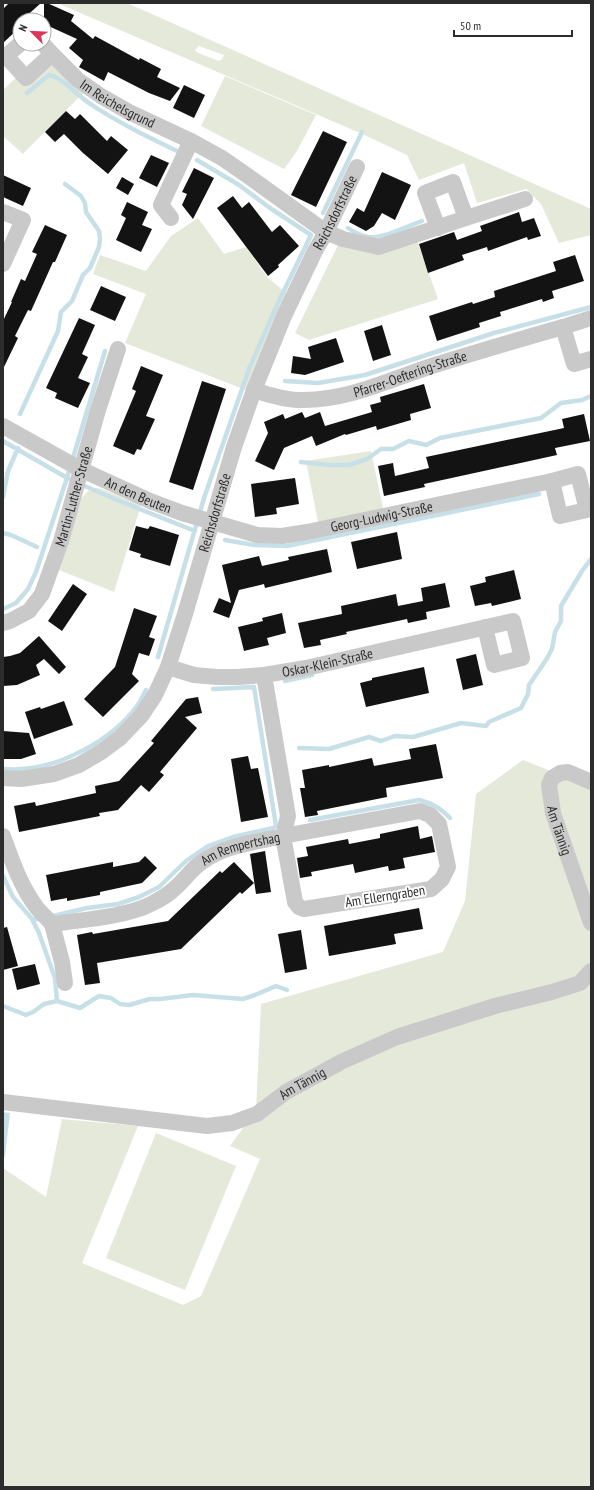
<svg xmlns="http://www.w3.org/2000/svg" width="594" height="1490" viewBox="0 0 594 1490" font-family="'PT Sans Narrow',sans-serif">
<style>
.green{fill:#e4e9da;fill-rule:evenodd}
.water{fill:#c7e0e8}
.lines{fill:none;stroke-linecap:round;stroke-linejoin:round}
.stream{stroke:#c7e0e8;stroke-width:4.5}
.building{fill:#131313}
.street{stroke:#c9c9c9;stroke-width:16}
.labels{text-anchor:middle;stroke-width:4;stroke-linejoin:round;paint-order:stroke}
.street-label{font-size:14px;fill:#2c2c2c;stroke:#fff}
</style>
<rect width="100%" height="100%" fill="#fff"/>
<path class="green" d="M 57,3 L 127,3 L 591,209 L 591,235 L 559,243 L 541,204 L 526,189 L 477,203 L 464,163 L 419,180 L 407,155 L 360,133 ZM 199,46 L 224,55 L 222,59 L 219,61 L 198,53 L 195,50 Z
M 57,61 L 88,88 L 23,154 L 3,136 L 3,90 L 18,76 L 28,86 Z
M 225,76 L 316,115 L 297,151 L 284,169 L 201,126 Z
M 198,218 L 224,254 L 246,247 L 268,278 L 291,297 L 251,392 L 125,343 L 146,294 L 93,274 L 100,255 L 146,271 L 171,236 Z
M 417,240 L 438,299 L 309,340 L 295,333 L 338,245 Z
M 371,451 L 384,513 L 319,527 L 306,461 Z
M 96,488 L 102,489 L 141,505 L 114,592 L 59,570 L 80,500 L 88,491 Z
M 523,760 L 576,781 L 591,789 L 591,1487 L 3,1487 L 3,1168 L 46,1197 L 62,1119 L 138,1126 L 82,1263 L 183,1305 L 201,1296 L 260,1159 L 230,1146 L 256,1110 L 261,1004 L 443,952 L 465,901 L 476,794 Z
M 156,1133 L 236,1166 L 185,1290 L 106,1258 Z"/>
<path class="water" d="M 3,1112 L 10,1113 L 5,1156 L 3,1159 Z"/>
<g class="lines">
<path class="stream" d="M 27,93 L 49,75 C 64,78 78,97 92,105 C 119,123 148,137 177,151
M 323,213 L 362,132
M 348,228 C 354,232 360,235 368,237 C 383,239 408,226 422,221
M 285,381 L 318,383 L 365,375 L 494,333 L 591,307
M 20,414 L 58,331 L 61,312 L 72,301 L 83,275 L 90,268 L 99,247 L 100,239 L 99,231 L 86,212 L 85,203 L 81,196 L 65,184
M 3,441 L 69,479
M 301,462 L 329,465 L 349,465 L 367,459 L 381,449 L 393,449 L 409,441 L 426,445 L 440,438 L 541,418 L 561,403 L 582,400 L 591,396
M 80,484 L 117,500 L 195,531
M 3,497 L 8,471 L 18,448
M 3,533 L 11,535 L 37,547
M 225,540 L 254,545 L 287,546 L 539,494
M 3,609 L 16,603 L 28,589 L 36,572 L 67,478 L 105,351
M 158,657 L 204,498 L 249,369 L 277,305 L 311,235 L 270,208 L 239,185 L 197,160
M 285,681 L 312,675
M 299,748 L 329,749 L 369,737 L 381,741 L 395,736 L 413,737 L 461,723 L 486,726 L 489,722 L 521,708 L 528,694 L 529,685 L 546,660 L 552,649 L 555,632 L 561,621 L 561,606 L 582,571 L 591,559
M 3,769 C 9,769 15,770 21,769 C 62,767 113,739 137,706 C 141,701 143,695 146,690
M 310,820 L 419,800 C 432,803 440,808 450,818
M 3,876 L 13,897 L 32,919 L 39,933 L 55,978 L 57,1001
M 53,916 L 87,908 L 118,904 L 139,897 L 159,887 L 186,861 L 208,846 L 233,837 L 273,828 L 276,826 L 254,687 L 213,689
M 32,919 L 42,919
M 3,1006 L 26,1015 L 33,1012 L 44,1004 L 57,1001 L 80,1008 L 99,996 L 111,998 L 120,1004 L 129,1005 L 150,999 L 160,999 L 193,995 L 243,999 L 255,995 L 276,986 L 287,990"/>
</g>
<path class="building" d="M 9,3 L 41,3 L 22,20 L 20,20 L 20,22 L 15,26 L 18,29 L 3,43 L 3,9 Z
M 44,3 L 47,3 L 74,15 L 71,21 L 93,39 L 95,36 L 139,60 L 140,58 L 161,69 L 157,77 L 180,88 L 170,101 L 149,93 L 108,72 L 104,81 L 79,67 L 83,60 L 69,48 L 77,39 L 44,24 Z
M 184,85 L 205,95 L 194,118 L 173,108 Z
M 66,111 L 75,119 L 80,114 L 107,141 L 111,136 L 128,150 L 108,174 L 83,153 L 64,134 L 55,142 L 45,132 Z
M 323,131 L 347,142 L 316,207 L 291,195 Z
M 151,155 L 169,163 L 157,187 L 139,178 Z
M 194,168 L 214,178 L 193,219 L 182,205 L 187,194 L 182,192 Z
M 382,172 L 411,185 L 395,220 L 382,213 L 374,226 L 366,231 L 349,222 L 357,208 L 364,212 Z
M 3,175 L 31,188 L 23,206 L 3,197 Z
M 122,177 L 134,184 L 128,195 L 116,188 Z
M 233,196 L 242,208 L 249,202 L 272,232 L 280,225 L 299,246 L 278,265 L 279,267 L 268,276 L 217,208 Z
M 127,202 L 148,212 L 142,225 L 152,229 L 141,252 L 116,240 L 126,218 L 121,215 Z
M 519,212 L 522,222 L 534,218 L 541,236 L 528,240 L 527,237 L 488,251 L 487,247 L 462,255 L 464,260 L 428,273 L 419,244 L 454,232 L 457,240 L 482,231 L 480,226 Z
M 45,225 L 67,235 L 55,262 L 53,262 L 31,311 L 28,310 L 15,336 L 18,338 L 3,369 L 3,321 L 12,302 L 11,302 L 21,279 L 25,281 L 37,254 L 32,252 Z
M 575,255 L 584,281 L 552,291 L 554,298 L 543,302 L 542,299 L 500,312 L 501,316 L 479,323 L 480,327 L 437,341 L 429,316 L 472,302 L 473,304 L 495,297 L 494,291 L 556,271 L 553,262 Z
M 101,286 L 126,297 L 115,321 L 90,310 Z
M 79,318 L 95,325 L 82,354 L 88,357 L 78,378 L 90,383 L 78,408 L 55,398 L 57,393 L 46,388 Z
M 382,325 L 391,355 L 373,361 L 364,331 Z
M 336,338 L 344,362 L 305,375 L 291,373 L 293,356 L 311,359 L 308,347 Z
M 141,366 L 163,375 L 146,416 L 155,419 L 141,450 L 137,449 L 134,455 L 113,446 L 136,391 L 132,389 Z
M 202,381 L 226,389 L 193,490 L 169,482 Z
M 424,384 L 431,408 L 410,414 L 411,420 L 377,430 L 376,426 L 346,435 L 345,434 L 316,446 L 312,436 L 284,448 L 274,470 L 255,461 L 268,433 L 264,422 L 283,414 L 285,419 L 302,412 L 305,418 L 320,412 L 325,426 L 372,412 L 370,405 L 381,402 L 380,397 Z
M 584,414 L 590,441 L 555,448 L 557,455 L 424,484 L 425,487 L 384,496 L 378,466 L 393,463 L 395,476 L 429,468 L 426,457 L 564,428 L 562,419 Z
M 295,478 L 299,504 L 276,508 L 277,514 L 255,517 L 251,484 Z
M 136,526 L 148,529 L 150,526 L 179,535 L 170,566 L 140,557 L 141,554 L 129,550 Z
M 397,532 L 402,559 L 357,569 L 351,542 Z
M 327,549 L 332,572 L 265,588 L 264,584 L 239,590 L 229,618 L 213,612 L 219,598 L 231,603 L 222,565 L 259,556 L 262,566 L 289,560 L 288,557 Z
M 514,570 L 521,599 L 492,606 L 491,603 L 475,606 L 470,586 L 486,582 L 485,577 Z
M 445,583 L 450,607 L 426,612 L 427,619 L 408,623 L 407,619 L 346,632 L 347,634 L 320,640 L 321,645 L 304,648 L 298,623 L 342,614 L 341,606 L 396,594 L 398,606 L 423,601 L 421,588 Z
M 73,584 L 87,594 L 62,631 L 48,621 Z
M 134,608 L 157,616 L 149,637 L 155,639 L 149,656 L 139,653 L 132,674 L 139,681 L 103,717 L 84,699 L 115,667 Z
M 282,613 L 286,633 L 267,638 L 269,645 L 244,651 L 238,627 L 263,621 L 262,618 Z
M 39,636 L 66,667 L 59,674 L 44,659 L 36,665 L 40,675 L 17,685 L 3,686 L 3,657 L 10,656 L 20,653 Z
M 476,654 L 483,685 L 463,690 L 456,659 Z
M 424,667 L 429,693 L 366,707 L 360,683 L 372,680 L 372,678 Z
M 198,697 L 202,713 L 185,717 L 197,728 L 160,772 L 164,775 L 149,792 L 141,785 L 118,810 L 99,813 L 100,816 L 19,832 L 14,806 L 35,802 L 36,806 L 96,793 L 95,786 L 119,781 L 154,743 L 151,741 L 186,699 Z
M 64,701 L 73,725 L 34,739 L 25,712 L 40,707 L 41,709 Z
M 3,731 L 29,733 L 36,754 L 21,759 L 3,759 Z
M 436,744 L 443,778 L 386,788 L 387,797 L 317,811 L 318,815 L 305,817 L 300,788 L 305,788 L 302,770 L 329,765 L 329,767 L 372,758 L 374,766 L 411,759 L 409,749 Z
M 248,756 L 251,769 L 258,768 L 268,817 L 241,822 L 231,759 Z
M 418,826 L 420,839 L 432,836 L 435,852 L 403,858 L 405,868 L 389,871 L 388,866 L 355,873 L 353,864 L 311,872 L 312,876 L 300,878 L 297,858 L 308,856 L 306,847 L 348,839 L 349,844 L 380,838 L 380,834 Z
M 265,851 L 271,892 L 256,894 L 250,854 Z
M 145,856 L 157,868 L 142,883 L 100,892 L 100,895 L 67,901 L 67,898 L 51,901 L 46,875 L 113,862 L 113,867 L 139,862 Z
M 234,862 L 254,883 L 242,894 L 240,892 L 181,949 L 97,963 L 100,983 L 85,985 L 77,935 L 92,932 L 93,934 L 168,921 L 220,871 L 222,873 Z
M 419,908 L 423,929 L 394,934 L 396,944 L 329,956 L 324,926 Z
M 7,927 L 18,966 L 3,970 L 3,928 Z
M 301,930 L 307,969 L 285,973 L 278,934 Z
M 35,964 L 40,984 L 17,990 L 12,969 Z"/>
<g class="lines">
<g class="street">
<path d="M 20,44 L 6,56 L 26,78 L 52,54 L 43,44"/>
<path id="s1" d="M 52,54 L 78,80 L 101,96 L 129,112 L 191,141 L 222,158 L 248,176 L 326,232 L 343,239 L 379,247 L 466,218 L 453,182 L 425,193 L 438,228"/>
<path d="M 3,212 L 23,220 L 3,264"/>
<path d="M 171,218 L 161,205 L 191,141"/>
<path d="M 466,218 L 525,199"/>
<path d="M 591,318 L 563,327 L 574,364 L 591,359"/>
<path id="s2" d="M 254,390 C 269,395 285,400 301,400 C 349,401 393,378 438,364 C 480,351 521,339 563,327"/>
<path id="s3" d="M 3,426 L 80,469 L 150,501 L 182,513 L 257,535 L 282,536 L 307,532 L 552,481"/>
<path d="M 578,474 L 587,510 L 560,516 L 552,481 Z"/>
<path id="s4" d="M 3,623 L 10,621 L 29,611 L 42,594 L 61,541 L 98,410 L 118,349"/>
<path id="s5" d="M 168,667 L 194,675 L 217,677 L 238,677 L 264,675 L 306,668 L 513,621 L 522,658 L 494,665 L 485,627"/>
<path id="s6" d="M 3,778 L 21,779 L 54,774 L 79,765 L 101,752 L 120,738 L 141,716 L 155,695 L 168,667 L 185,614 L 234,447 L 254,390 L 284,316 L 315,251 L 326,232 L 357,167"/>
<path id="s7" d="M 591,782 L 568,772 L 560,773 L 552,778 L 549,785 L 553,813 L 591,923"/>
<path d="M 420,811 L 430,815 L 439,824 L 448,867 L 442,879 L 431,889 L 304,909 L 299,907 L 295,902 L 283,836 Z"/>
<path id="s8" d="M 3,836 C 12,861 21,887 37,908 C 42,914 48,919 52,924 C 80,920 126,917 151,904 C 159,900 167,896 174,889 C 184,881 191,869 202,862 C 225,845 256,842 283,836 L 288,816 L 264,675"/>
<path d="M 52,924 L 62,962 L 65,983"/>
<path id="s9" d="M 3,1102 L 207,1126 L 232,1123 L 257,1114 L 286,1092 L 343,1061 L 397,1037 L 495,1006 L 552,992 L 580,983 L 591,971"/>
</g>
</g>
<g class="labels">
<g class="street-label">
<text dy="5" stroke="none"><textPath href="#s1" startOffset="83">Im Reichelsgrund</textPath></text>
<text dy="5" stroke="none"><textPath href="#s6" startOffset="699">Reichsdorfstraße</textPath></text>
<text dy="5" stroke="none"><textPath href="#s2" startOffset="161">Pfarrer-Oeftering-Straße</textPath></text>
<text dy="5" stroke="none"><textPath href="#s3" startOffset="152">An den Beuten</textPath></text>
<text dy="5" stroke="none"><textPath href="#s4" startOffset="153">Martin-Luther-Straße</textPath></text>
<text dy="5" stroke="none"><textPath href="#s6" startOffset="375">Reichsdorfstraße</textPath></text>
<text dy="5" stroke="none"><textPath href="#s3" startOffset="404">Georg-Ludwig-Straße</textPath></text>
<text dy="5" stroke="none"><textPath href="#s5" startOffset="162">Oskar-Klein-Straße</textPath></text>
<text dy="5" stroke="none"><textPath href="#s7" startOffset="97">Am Tännig</textPath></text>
<text dy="5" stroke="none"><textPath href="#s8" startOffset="311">Am Rempertshag</textPath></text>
<text transform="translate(385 896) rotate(-9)" y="5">Am Ellerngraben</text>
<text dy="5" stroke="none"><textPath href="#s9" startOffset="312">Am Tännig</textPath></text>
</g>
</g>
<rect width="594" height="1490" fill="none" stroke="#2c2c2c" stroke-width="8"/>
<g transform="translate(32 32) rotate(294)"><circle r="19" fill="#ffffff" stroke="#ababab"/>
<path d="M0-3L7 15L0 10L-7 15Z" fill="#da3759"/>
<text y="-6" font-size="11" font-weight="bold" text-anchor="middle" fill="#2c2c2c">N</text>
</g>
<path d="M454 30v6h118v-6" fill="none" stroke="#2c2c2c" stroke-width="2"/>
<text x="460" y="30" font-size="12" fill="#2c2c2c" stroke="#ffffff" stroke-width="3" paint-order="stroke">50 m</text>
</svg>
